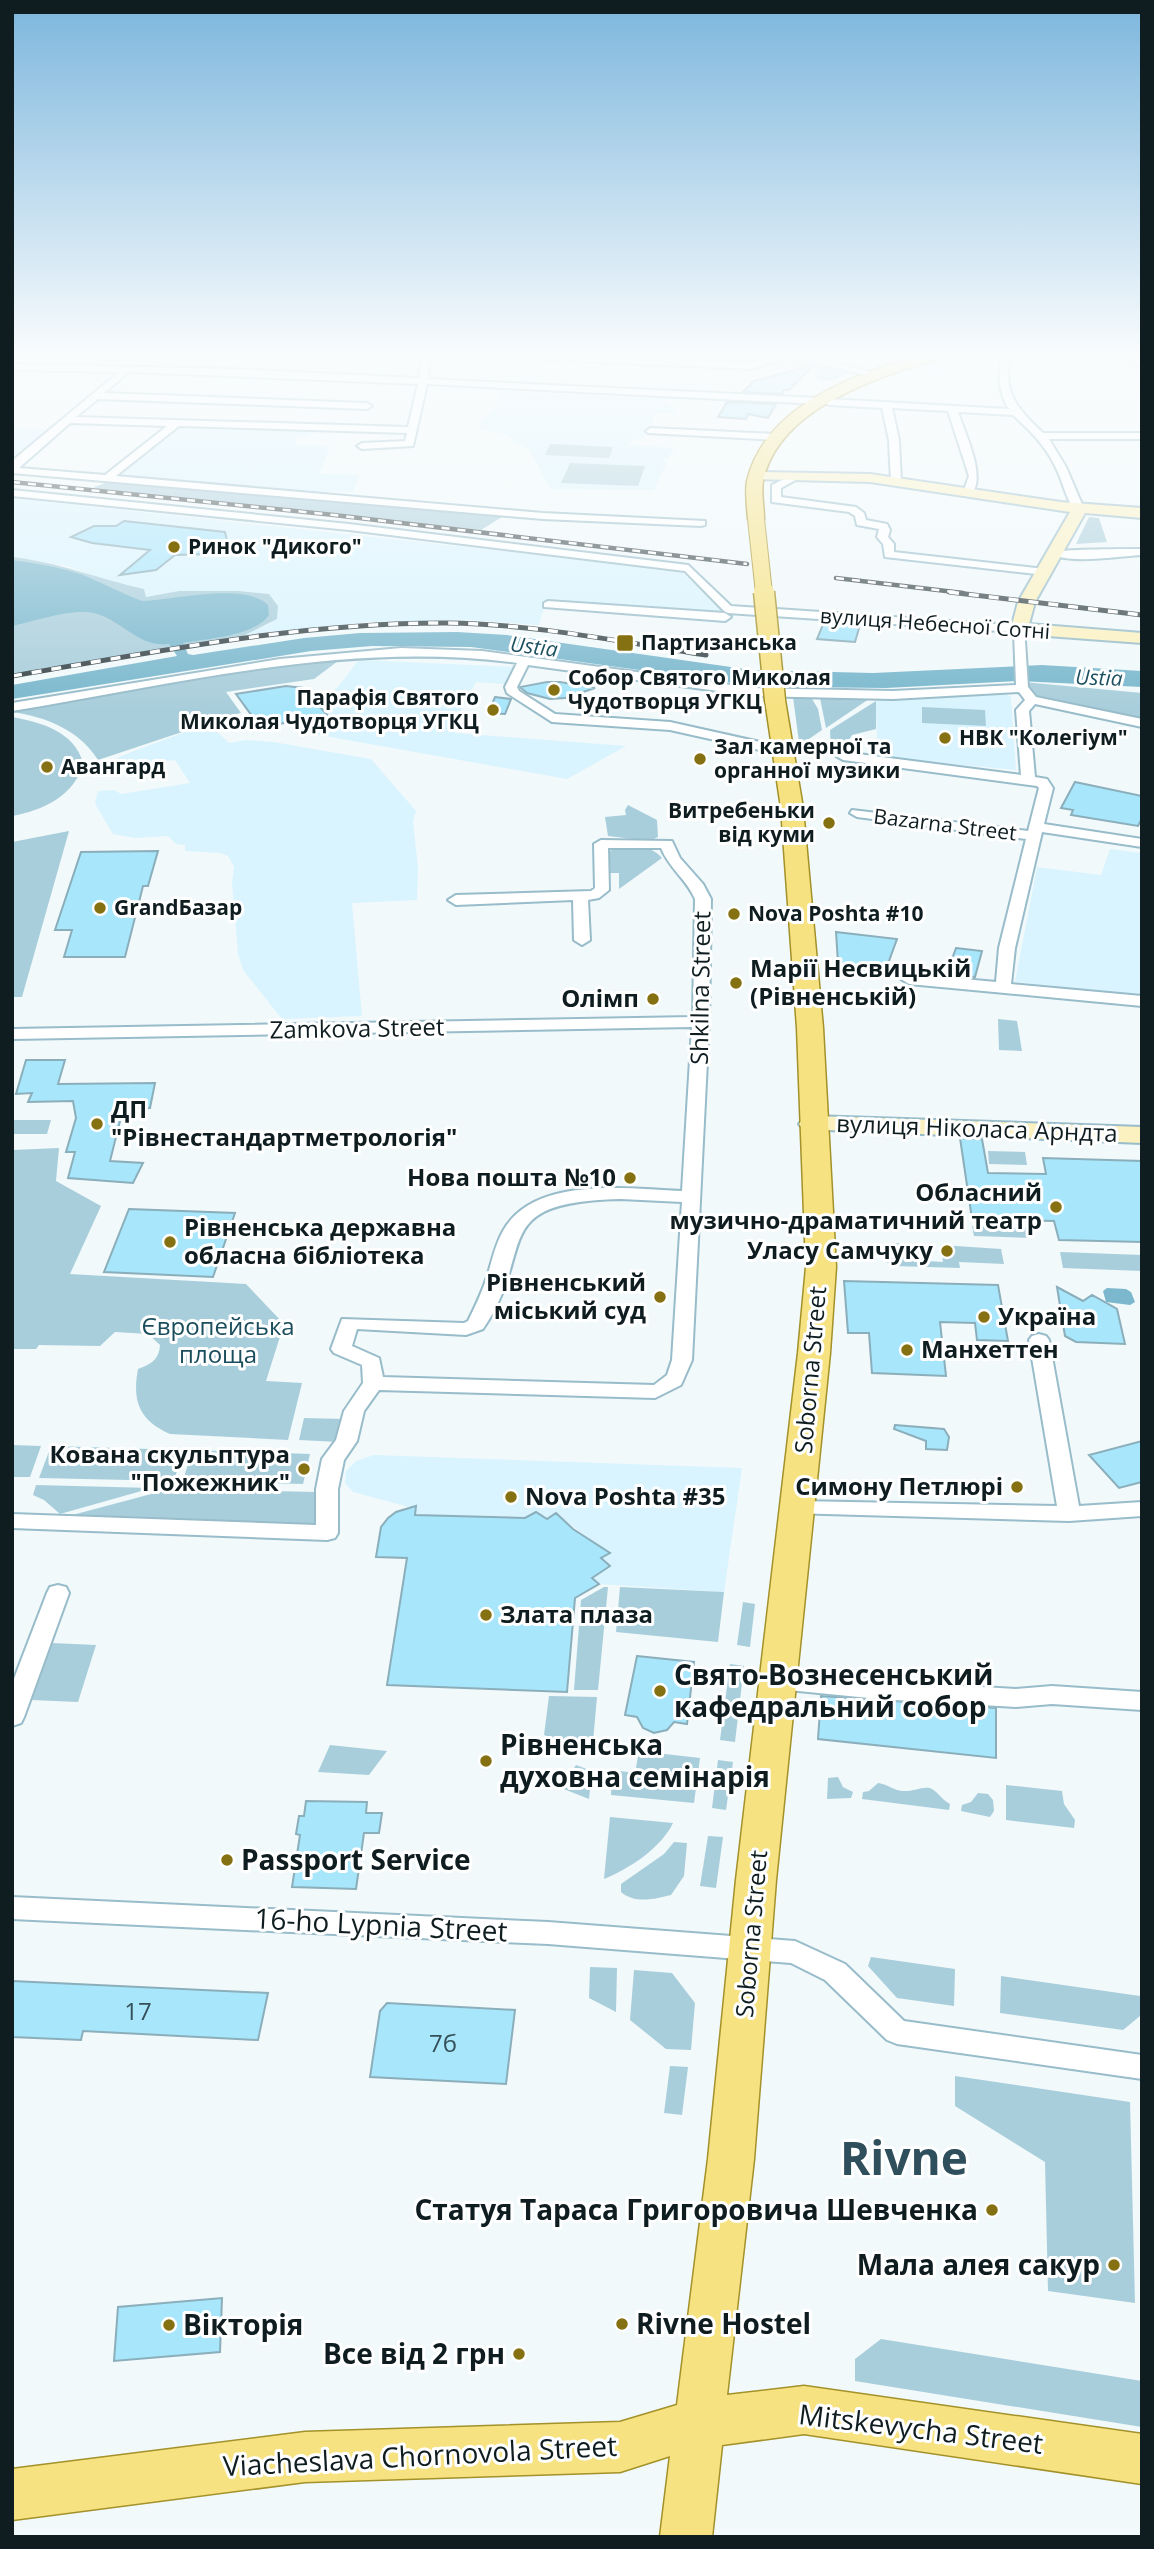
<svg xmlns="http://www.w3.org/2000/svg" width="1154" height="2549" font-family="'Open Sans',sans-serif">
<rect width="100%" height="100%" fill="#f1f9fb"/>
<path fill="#d9f4fe" d="M947,352L999,363H950L948,370L950,375L890,372Z
M504,391L668,399L665,405H675V414H655L649,434H645L643,439H633L628,445L674,448L669,458L661,459L667,462L654,490L550,489L529,449L512,442V438L501,433L479,430L481,420L492,412Z
M179,424L316,428L309,437H298L296,445L330,446L319,474L359,475L353,492L332,491L323,494L111,478Z
M12,427L52,430L12,463Z
M12,498L679,570L723,610L724,616L545,605L539,625L470,620L370,622L241,636L271,623L269,594L239,591H179L146,597L144,589L107,581L67,566L12,557Z
M362,660L514,667L504,684L476,682L455,722V733L626,746L567,779L302,732L298,727L332,721L313,698L325,696L338,687L357,662Z
M1003,692L1011,697L1016,770L890,758L877,747L876,701Z
M211,726L229,743L246,740L273,742L371,759L416,811L413,821L418,867L417,900L352,903L362,1016L282,1019L243,970L238,954L232,883L234,867L228,856L220,853L185,851V845L176,844L168,836L135,838L113,834L98,809L95,803L98,791L114,790L121,794L190,783L175,760L109,766L121,756L196,728Z
M1110,849L1142,853V996L1015,982L1037,867L1101,875Z
M374,1455L742,1468L724,1592L599,1584L592,1578L610,1566L601,1558L609,1553L556,1514L547,1519L536,1512L525,1518L415,1515L416,1509L353,1492L345,1483L346,1471L356,1461Z"/>
<path fill="#a9cedb" d="M801,359L851,372L831,381L814,378L830,372L809,378L822,373L794,363L773,367Z
M550,444L613,447L609,458L545,455Z
M570,463L645,466L638,486L561,483Z
M108,482L505,515L481,530L95,489L94,487Z
M1089,517L1099,518L1107,542L1076,544Z
M12,557C58,562 99,579 144,589L146,597L179,591H239L269,594L278,606L277,619L237,639L12,676Z
M346,655L314,679L226,692L241,713L211,719L212,722L98,760C79,730 47,717 12,712V707L280,663Z
M1023,682L1142,693V723L1032,700Z
M793,697H811L818,709L822,730L806,741L799,742Z
M820,698L869,699L826,728Z
M876,701V729L852,735L842,752L831,751L830,730Z
M922,707L985,710L986,726L922,723Z
M12,717C41,722 75,732 83,763C76,795 42,811 12,816Z
M628,805L657,820L658,837L649,841L608,836L605,817L626,815L625,810Z
M69,831L22,997H12V842Z
M620,847C636,847 652,845 662,858L619,889V873H609L607,852Z
M998,1019L1017,1021L1022,1051L999,1050Z
M14,1120H51L47,1134H12Z
M59,1148L56,1181L101,1206L70,1274L246,1284L284,1324L266,1381L302,1383L288,1440L170,1434C139,1420 132,1401 138,1369C151,1364 159,1360 160,1345L148,1334L115,1332L100,1346L39,1345L36,1349H12V1150Z
M988,1151L1025,1152L1027,1165L989,1164Z
M972,1226L1030,1228L1032,1238L974,1236Z
M898,1243L924,1246L926,1261L943,1262L942,1255H951L949,1248L941,1245L1001,1249L1004,1264L959,1262L960,1268L893,1266L885,1261V1256L913,1257L912,1252L884,1251L883,1246Z
M1060,1252L1142,1255V1271L1063,1268Z
M304,1418L345,1419L339,1442L299,1440Z
M12,1445L41,1446L30,1477H12Z
M51,1446L183,1450L174,1481L39,1478Z
M192,1450L310,1454L303,1484L183,1481Z
M36,1485L152,1488L60,1514L44,1500L33,1495Z
M170,1489L318,1492L320,1500L314,1529L61,1518Z
M604,1587H608L598,1690H574L581,1600Z
M620,1587L724,1592L718,1642L616,1632Z
M743,1602L755,1604L750,1647L737,1645Z
M52,1643L96,1645L78,1702L32,1700Z
M730,1664L744,1666L735,1742L720,1740Z
M549,1696L597,1697L592,1753L544,1735Z
M330,1745L387,1751L369,1775L318,1772Z
M639,1751L700,1758L694,1803L611,1795L612,1770L635,1773Z
M718,1760L733,1762L726,1810L712,1808Z
M576,1765L592,1771L589,1799L561,1788Z
M838,1777L843,1787L853,1792L851,1798L827,1799L828,1778Z
M878,1783C888,1784 894,1791 904,1791C913,1792 925,1785 932,1789C939,1793 942,1800 950,1804L949,1810L862,1799L863,1792L869,1791Z
M1006,1785L1062,1791L1064,1804L1075,1820L1074,1828L1006,1820Z
M978,1793L988,1794L993,1800L994,1811L990,1817L961,1811L962,1805L971,1802Z
M610,1817L673,1823C661,1848 629,1869 604,1879Z
M708,1836L723,1837L716,1888L700,1886Z
M674,1842L687,1843L684,1876L671,1895C656,1899 634,1904 621,1892V1884L664,1854Z
M871,1957L955,1969L954,2006L897,1998L868,1966Z
M590,1967L617,1968L616,2012L589,1998Z
M634,1970L672,1973L695,2003L691,2050L666,2049L630,2020Z
M1001,1976L1140,1996V2016L1123,2030L1000,2013Z
M670,2066L688,2067L682,2115L664,2113Z
M955,2076L1130,2102L1135,2303L1048,2291L1045,2162L955,2106Z
M881,2339L1142,2381V2427L855,2381V2359Z"/>
<path fill="#7bb8cd" d="M12,560C35,563 58,567 80,574C92,578 138,601 143,601C175,600 244,582 268,605L269,615C255,636 206,639 183,643L188,654L193,655L304,638L360,633L457,632L507,635L752,670L873,673L1042,665L1142,671V687L1019,681L886,688L794,687L741,684L471,647L372,646L311,651L12,699V685L177,656L169,644C139,648 122,620 94,613C72,608 34,621 12,626Z
M1107,1288L1126,1289L1131,1292L1135,1302L1130,1305L1106,1302L1103,1291Z"/>
<path fill="#a8e6fc" stroke="#8baebb" stroke-width="2" d="M814,365L789,390H784L782,394L743,392L754,381Z
M727,402L776,404L768,418L748,414L746,419L718,417Z
M124,521L225,532L228,545L212,554L175,555L156,570L120,575L150,550L92,543L71,537L94,526H116Z
M824,622L860,625L855,642L817,639Z
M547,682H560L595,688L565,698L550,699L527,693L520,687Z
M286,686L304,688L328,716L260,727L236,694Z
M495,697L511,699L505,714L488,713Z
M1075,782L1142,796V818L1138,826L1071,815L1073,810L1061,808Z
M158,851L148,886H143L125,957H64L72,930H55L81,852Z
M836,932L897,939L886,969L876,968L873,978L840,975L843,964L838,963Z
M956,948L982,951L975,977L946,975Z
M26,1060H65L58,1084L155,1083L150,1108L123,1109L110,1161L143,1163L133,1183L68,1178L75,1152H66L76,1118L73,1101L28,1102L32,1093L16,1094Z
M960,1138L982,1139L988,1173L1046,1174L1043,1158L1142,1161V1242L1059,1240L1054,1221L972,1219Z
M129,1209L235,1213L213,1277L104,1272Z
M844,1281L998,1285L1008,1341L977,1340L975,1323L940,1322L946,1376L872,1373L869,1333H848Z
M1057,1287L1083,1301L1092,1295L1117,1309L1125,1344L1076,1342L1065,1336Z
M895,1425L944,1429L949,1437L947,1450L926,1449V1441L894,1429Z
M1142,1441V1482L1119,1488L1089,1455Z
M416,1506L415,1515L525,1518L536,1512L547,1519L556,1513L573,1529L610,1553L601,1558L610,1566L592,1578L599,1584L575,1598L567,1692L387,1685L407,1558L376,1557L381,1527L388,1518L396,1512Z
M637,1656L694,1662L687,1724L674,1722L667,1730L654,1733L643,1728L637,1717L625,1715Z
M821,1696L996,1708V1758L818,1739Z
M306,1801L367,1802L366,1813H382L379,1833H364L356,1889L292,1887L300,1835L296,1834L299,1816H304Z
M12,1981L268,1993L258,2040L83,2031L81,2040L12,2037Z
M387,2003L515,2010L506,2084L370,2077L380,2011Z
M222,2298L220,2352L114,2361L118,2307Z"/>
<g fill="none" stroke-linecap="round" stroke-linejoin="round">
<g stroke="#98bcc9" stroke-width="4">
<path id="street" d="M422,352H430L428,379L819,398L824,401L819,404L427,384L413,446L362,449L357,446L362,443L405,441L407,433L179,426L116,476L543,513L705,521V525L701,526L543,519L12,473V461L119,372L12,370V364L233,369L419,378ZM129,372L418,384L408,427L76,417L98,399L367,409L372,406L367,403L104,393ZM70,423L167,426L105,475L19,468Z
M445,352H502L751,363L783,354L781,352H796L879,374L874,377L794,357L751,369L449,355Z
M1004,352H1012C1000,391 1017,408 1043,433H1142V439H1049L1066,467L1084,509L1083,511H1075C1065,497 1063,481 1055,466C1045,445 1030,431 1013,415L958,412C964,431 990,484 968,496L963,493L969,476L948,411L892,408L899,440L901,482L896,485L891,482L889,440L882,408L829,405L824,402L829,399L1009,409C998,393 997,370 1004,352Z
M1122,352H1131L1142,362V370Z
M651,428L777,434L782,437L777,440L648,433L646,431Z
M794,474L803,476L781,488V497L856,507L864,513L866,520L887,524L890,530L888,537L894,544V552L1045,569L1051,572L1045,575L885,557L883,544L877,537L879,529L857,525L855,516L849,512L772,502V485Z
M12,490L349,524L688,565L731,606L1024,626L1028,687L1036,697L1142,719V727L1035,704L1029,711L1035,777L1047,779L1053,788L1044,824L1142,839V847L1042,832L1015,948L1011,984L1142,996V1006L909,984L901,979L909,974L996,982L999,948L1026,839L857,817L850,813L852,810L1028,831L1039,788L1037,786L843,760L836,756L843,752L1021,775L1016,710L1025,700L1019,692L893,699L754,696L528,665L517,687L519,691L555,714L670,722L787,748L789,751L782,755L670,730L552,722L507,693L505,687L517,663C348,640 178,684 12,711V703L280,659L401,648L482,651L754,688L893,691L1016,685L1014,632L728,613L724,611L685,571L349,530L12,496Z
M1142,549V555C1120,556 1067,565 1050,553C1057,549 1127,549 1142,549Z
M548,601L725,613L731,617L725,621L544,607V603Z
M601,840L672,841L680,858L703,884L711,899L709,1022L692,1360L681,1385L655,1398L379,1390L364,1411L357,1441L344,1460L338,1489V1533L335,1538L327,1540L12,1528V1514L316,1525V1489L322,1459L336,1440L344,1411L363,1383L362,1365L334,1353L331,1349L342,1319L464,1323L468,1321C475,1307 482,1292 487,1277C492,1261 495,1245 503,1231C534,1175 629,1189 682,1191L692,1027L12,1039V1029L693,1017L695,899C687,880 669,868 661,848H608L609,890L599,898L588,900L590,940L582,945L574,940L573,900L456,905L448,900L456,895L591,891L595,888L594,844ZM621,1199L682,1202L672,1360L667,1375L654,1385L383,1377L379,1358L352,1346L357,1329L466,1335L483,1329C538,1248 485,1202 621,1199Z
M1039,1334L1046,1336L1049,1340L1079,1506L1142,1502V1516L1069,1521L790,1513L787,1508L790,1503L798,1501L1057,1506L1029,1340L1032,1336Z
M58,1585L66,1587L69,1593L24,1717L21,1723L12,1726V1684L47,1593L50,1587Z
M778,1671L879,1681L1016,1689L1052,1686L1142,1692V1710L1052,1704L1016,1707L879,1699L778,1689L770,1686L766,1680L770,1674Z
M12,1897L548,1922L795,1941L845,1964L904,2021L1142,2055V2079L897,2044L887,2040L825,1980L791,1963L548,1944L12,1919Z"/>
</g>
<g stroke="#98bcc9" stroke-width="4">
<path id="secondary" d="M756,472L870,474L1061,502L1142,508V518L1085,513L1035,602L1029,624L1142,633V643L1020,634L1011,629L1018,602L1070,512L870,482L751,479L749,476L751,473Z
M812,1116L1142,1127V1143L803,1129L799,1124L803,1119Z"/>
</g>
<g stroke="#a39129" stroke-width="3">
<path id="primary" d="M929,352H949C938,362 914,366 899,371C846,390 776,420 763,481C761,493 764,507 764,519L762,523H750L748,519C747,507 745,493 747,481C766,402 861,373 929,352Z
M775,694L782,696L785,700L803,808L823,1028L836,1267L830,1353L776,1880L754,2159L727,2395L804,2386L1142,2434V2484L804,2434L722,2445L712,2537H660L670,2456L620,2472L305,2482L12,2520V2469L305,2432L620,2422L677,2405L708,2159L736,1880L798,1353L806,1267L797,1028L781,808L765,700L768,696Z"/>
</g>
<use href="#street" fill="#fff" fill-rule="evenodd"/>
<use href="#secondary" fill="#fbf1c0" fill-rule="evenodd"/>
<use href="#primary" fill="#f7e282" fill-rule="evenodd"/>
<g stroke="#3a474b" stroke-width="4.5">
<path id="rail-far1" d="M12,482L334,515L747,564
M836,578L963,593"/>
</g>
<g stroke="#3a474b" stroke-width="5">
<path id="rail" d="M949,592L1142,615
M12,676C156,652 302,622 448,623C535,624 621,642 706,655"/>
</g>
<use href="#rail-far1" stroke="#fff" stroke-width="2.5" stroke-dasharray="8" stroke-linecap="butt"/>
<use href="#rail" stroke="#fff" stroke-width="3.5" stroke-dasharray="10" stroke-linecap="butt"/>
<g stroke="#a39129" stroke-width="18" stroke-linecap="butt">
<path id="primary-bridge-far1" d="M756,519L764,593"/>
</g>
<g stroke="#a39129" stroke-width="23" stroke-linecap="butt">
<path id="primary-bridge" d="M764,592L775,700"/>
</g>
<use href="#primary-bridge-far1" stroke="#f7e282" stroke-width="16"/>
<use href="#primary-bridge" stroke="#f7e282" stroke-width="20"/>
</g>
<linearGradient id="sky" x2="0" y2="1"><stop stop-color="#7cb6dd"/><stop offset="0.5" stop-color="#f9fcfd"/><stop offset="1" stop-color="#f9fcfd" stop-opacity="0"/></linearGradient>
<rect width="1154" height="709" fill="url(#sky)"/>
<g fill="#857111" stroke="#fff" stroke-width="2.5">
<circle cx="174" cy="547" r="7"/>
<rect x="616" y="634" width="18" height="18" rx="3.5"/>
<circle cx="554" cy="690" r="7"/>
<circle cx="493" cy="710" r="7"/>
<circle cx="945" cy="738" r="7"/>
<circle cx="700" cy="759" r="7"/>
<circle cx="47" cy="767" r="7"/>
<circle cx="829" cy="823" r="7"/>
<circle cx="100" cy="908" r="7"/>
<circle cx="734" cy="914" r="7"/>
<circle cx="736" cy="983" r="7"/>
<circle cx="653" cy="999" r="7"/>
<circle cx="97" cy="1124" r="7"/>
<circle cx="630" cy="1178" r="7"/>
<circle cx="1056" cy="1207" r="7"/>
<circle cx="170" cy="1242" r="7"/>
<circle cx="947" cy="1251" r="7"/>
<circle cx="660" cy="1297" r="7"/>
<circle cx="984" cy="1317" r="7"/>
<circle cx="907" cy="1350" r="7"/>
<circle cx="304" cy="1469" r="7"/>
<circle cx="1017" cy="1487" r="7"/>
<circle cx="511" cy="1497" r="7"/>
<circle cx="486" cy="1615" r="7"/>
<circle cx="660" cy="1691" r="7"/>
<circle cx="486" cy="1761" r="7"/>
<circle cx="227" cy="1860" r="7"/>
<circle cx="992" cy="2210" r="7"/>
<circle cx="1114" cy="2265" r="7"/>
<circle cx="622" cy="2324" r="7"/>
<circle cx="169" cy="2325" r="7"/>
<circle cx="519" cy="2354" r="7"/>
</g>
<g text-anchor="middle" stroke-width="6" stroke-linejoin="round" paint-order="stroke">
<g font-size="21" font-weight="bold" fill="#0f1d21" stroke="#fff" text-anchor="start">
<text x="188" y="554">Ринок "Дикого"</text>
<text x="641" y="650">Партизанська</text>
<text x="568" y="685">Собор Святого Миколая<tspan x="568" dy="24">Чудотворця УГКЦ</tspan></text>
<text x="479" y="705" text-anchor="end">Парафія Святого<tspan x="479" dy="24">Миколая Чудотворця УГКЦ</tspan></text>
<text x="959" y="745">НВК "Колегіум"</text>
<text x="714" y="754">Зал камерної та<tspan x="714" dy="24">органної музики</tspan></text>
<text x="61" y="774">Авангард</text>
<text x="815" y="818" text-anchor="end">Витребеньки<tspan x="815" dy="24">від куми</tspan></text>
<text x="114" y="915">GrandБазар</text>
<text x="748" y="921">Nova Poshta #10</text>
</g>
<g font-size="21" fill="#0f1d21" stroke="#fff">
<text transform="translate(935 624) rotate(4)" y="7">вулиця Небесної Сотні</text>
<text transform="translate(945 825) rotate(7)" y="7">Bazarna Street</text>
</g>
<g font-size="21" font-style="italic" fill="#1d5060" stroke="#fff">
<text transform="translate(534 647) rotate(7)" y="7">Ustia</text>
<text transform="translate(1099 678) rotate(2)" y="7">Ustia</text>
</g>
<g font-size="24" font-weight="bold" fill="#0f1d21" stroke="#fff" text-anchor="start">
<text x="750" y="977">Марії Несвицькій<tspan x="750" dy="28">(Рівненській)</tspan></text>
<text x="639" y="1007" text-anchor="end">Олімп</text>
<text x="111" y="1118">ДП<tspan x="111" dy="28">"Рівнестандартметрологія"</tspan></text>
<text x="616" y="1186" text-anchor="end">Нова пошта №10</text>
<text x="1042" y="1201" text-anchor="end">Обласний<tspan x="1042" dy="28">музично-драматичний театр</tspan></text>
<text x="184" y="1236">Рівненська державна<tspan x="184" dy="28">обласна бібліотека</tspan></text>
<text x="933" y="1259" text-anchor="end">Уласу Самчуку</text>
<text x="646" y="1291" text-anchor="end">Рівненський<tspan x="646" dy="28">міський суд</tspan></text>
<text x="998" y="1325">Україна</text>
<text x="921" y="1358">Манхеттен</text>
<text x="290" y="1463" text-anchor="end">Кована скульптура<tspan x="290" dy="28">"Пожежник"</tspan></text>
<text x="1003" y="1495" text-anchor="end">Симону Петлюрі</text>
<text x="525" y="1505">Nova Poshta #35</text>
<text x="500" y="1623">Злата плаза</text>
</g>
<g font-size="24" fill="#0f1d21" stroke="#fff">
<text transform="translate(701 988) rotate(-89)" y="8">Shkilna Street</text>
<text transform="translate(357 1029) rotate(-1)" y="8">Zamkova Street</text>
<text transform="translate(977 1129) rotate(2)" y="8">вулиця Ніколаса Арндта</text>
<text transform="translate(811 1370) rotate(-85)" y="8">Soborna Street</text>
<text transform="translate(752 1934) rotate(-85)" y="8">Soborna Street</text>
</g>
<g font-size="24" fill="#1a4e5d" stroke="#fff">
<text x="218" y="1335">Європейська<tspan x="218" dy="28">площа</tspan></text>
</g>
<g font-size="24" fill="#354f58">
<text x="138" y="2020">17</text>
<text x="443" y="2052">7б</text>
</g>
<g font-size="28" font-weight="bold" fill="#0f1d21" stroke="#fff" text-anchor="start">
<text x="674" y="1685">Свято-Вознесенський<tspan x="674" dy="32">кафедральний собор</tspan></text>
<text x="500" y="1755">Рівненська<tspan x="500" dy="32">духовна семінарія</tspan></text>
<text x="241" y="1870">Passport Service</text>
<text x="978" y="2220" text-anchor="end">Статуя Тараса Григоровича Шевченка</text>
<text x="1100" y="2275" text-anchor="end">Мала алея сакур</text>
<text x="636" y="2334">Rivne Hostel</text>
<text x="183" y="2335">Вікторія</text>
<text x="505" y="2364" text-anchor="end">Все від 2 грн</text>
</g>
<g font-size="28" fill="#0f1d21" stroke="#fff">
<text transform="translate(381 1925) rotate(3)" y="10">16-ho Lypnia Street</text>
<text transform="translate(921 2429) rotate(7)" y="10">Mitskevycha Street</text>
<text transform="translate(420 2456) rotate(-3)" y="10">Viacheslava Chornovola Street</text>
</g>
<g font-size="46" font-weight="bold" fill="#2e4f5b" stroke="#fff">
<text x="904" y="2175">Rivne</text>
</g>
</g>
<rect width="1154" height="2549" fill="none" stroke="#0f1d21" stroke-width="28"/>
</svg>
